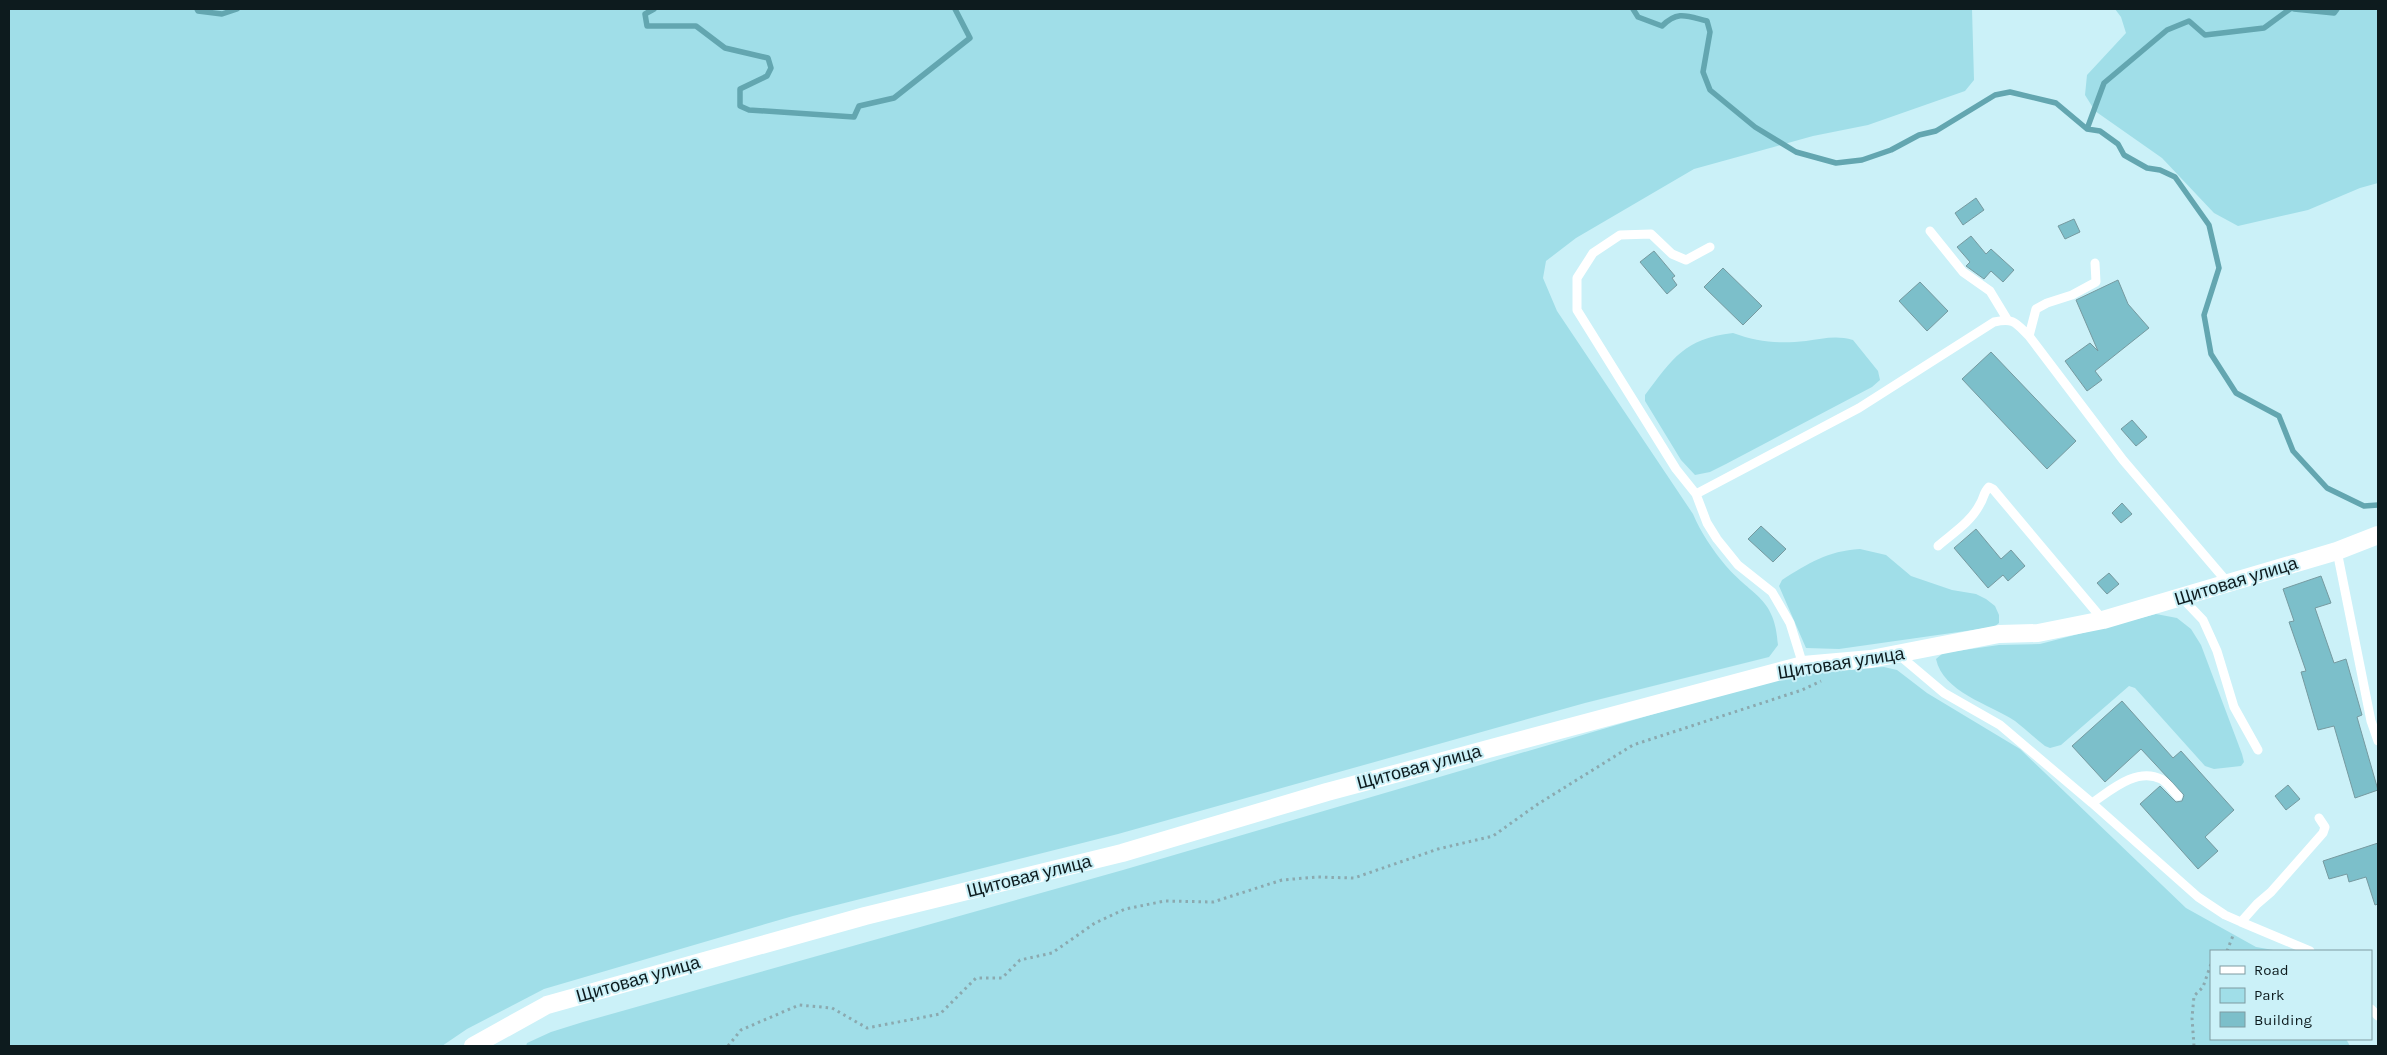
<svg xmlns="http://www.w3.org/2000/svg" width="2387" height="1055" font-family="Karla,sans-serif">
<rect width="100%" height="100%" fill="#cbf1f8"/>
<path fill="#a0dee8" d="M9,9H1972L1974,80L1965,91L1868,125L1813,136L1694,169L1576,238L1546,261L1543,278L1557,311L1693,514C1701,533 1712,549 1726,566C1753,597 1775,597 1778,645L1769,657L1585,703L1118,834L793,916L544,989L467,1029L442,1046H9Z
M2115,9H2378V183L2360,188L2308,210L2238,226L2214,213L2162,158L2095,111L2085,95L2087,75L2126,33L2121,17Z
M1733,333C1758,342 1779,344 1806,341C1823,339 1835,335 1853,340L1878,371L1880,380L1872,387L1726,464L1710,472L1695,475L1681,460L1645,401V395C1673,358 1684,339 1733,333Z
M1860,549L1886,555L1911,576L1952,590L1976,594L1986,599L1995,606L1999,615V623L1994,627L1839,649L1806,648L1779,586L1782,580C1809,563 1827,551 1860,549Z
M2156,614L2177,618L2191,629L2201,645L2242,754L2244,762L2241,766L2214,769L2205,766L2135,688L2129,686L2061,745L2050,748L2045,746C2035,738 2025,729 2015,721C1989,704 1943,692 1936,659L1943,653L1999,645L2040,644Z
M1884,667L1897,670L1927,693L2020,749L2186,908L2256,947L2279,951H2211V1039H2346L2350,1046H526L527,1043L551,1032L583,1022L1123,870L1732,691L1801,672Z"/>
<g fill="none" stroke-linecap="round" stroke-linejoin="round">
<path stroke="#63a6b0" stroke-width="5.5" d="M197,9L198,11L222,14L237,9
M654,9L645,14L647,26H696L725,48L768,58L771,68L767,76L740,89V106L749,110L854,117L859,106L894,98L970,38L955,9
M1633,9L1638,17L1662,26C1678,10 1687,16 1707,21L1710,32L1703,72L1710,90L1755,127L1796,152L1836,163L1862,160L1891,150L1919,135L1936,131L1995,95L2010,92L2056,103L2087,129L2100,131L2118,144L2124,155L2147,168L2160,170L2175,177L2209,225L2219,268L2204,315L2211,354L2236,393L2279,416L2293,451L2327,488L2364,506L2378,505
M2294,9L2334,13L2337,9
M2087,129L2104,83L2167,30L2189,21L2205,35L2264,28L2290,9"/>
</g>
<path fill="#7cbfca" stroke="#769aa0" d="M1976,198L1984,210L1963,225L1955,213Z
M2074,219L2080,232L2065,239L2058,226Z
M1971,236L1986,254L1991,249L2014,270L2003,282L1991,271L1984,279L1966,266L1970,262L1957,247Z
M1654,251L1675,276L1672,278L1677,285L1667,294L1640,262Z
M1723,268L1762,306L1743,325L1704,287Z
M2118,280L2128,304L2149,328L2095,371L2102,380L2087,391L2065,361L2090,343L2098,351L2076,300Z
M1920,282L1948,311L1927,331L1899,301Z
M1991,352L2076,441L2047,469L1962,379Z
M2132,420L2147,437L2136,446L2121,429Z
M2122,503L2132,514L2121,523L2112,513Z
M1761,526L1786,549L1773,562L1748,539Z
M1976,529L2001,559L2011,550L2025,566L2008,581L2003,575L1988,588L1954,548Z
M2109,573L2119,584L2107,594L2097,583Z
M2321,576L2331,603L2315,608L2334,663L2346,659L2362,715L2357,717L2378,790L2355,798L2334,726L2318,730L2301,672L2306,671L2289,622L2294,621L2283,589Z
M2122,701L2173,758L2181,751L2234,810L2205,837L2218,851L2198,869L2140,804L2160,786L2176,802L2182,801L2184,795L2141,749L2105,782L2072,746Z
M2288,785L2300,799L2286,810L2275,796Z
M2378,843V904L2375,905L2366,877L2349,882L2347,874L2329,879L2323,861Z"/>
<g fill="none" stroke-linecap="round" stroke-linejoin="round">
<path stroke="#8ba9af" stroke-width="3" stroke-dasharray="2.5 4" stroke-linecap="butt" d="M2227,951L2234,933
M728,1046L741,1030L799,1005L832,1008L867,1028L940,1014L976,978H1002L1020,960L1052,953L1095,923L1125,909L1165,901L1213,902L1282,880L1317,877L1354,878L1438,849L1493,836L1538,804L1633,745L1802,690L1821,681
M2194,1046L2192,1018L2194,996L2203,987L2211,964"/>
<path stroke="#fff" stroke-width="9" d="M1930,231L1963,272L1990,291L2007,319
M1710,247L1686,260L1672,254L1651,234L1620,235L1593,253L1577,278V310L1676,469L1696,494L1707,523L1717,539L1738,565L1772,592L1790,623L1803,665
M2029,336L2036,309L2047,303L2072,295L2096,282L2095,263
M1696,494L1859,408L1994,322C2014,318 2015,322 2029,336L2123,460L2228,583
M1938,546C1953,533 1971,522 1980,504C1984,498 1983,493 1989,487L1993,489L2103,620
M2337,551L2371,721L2378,741
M2182,598L2203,620L2217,651L2234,707L2258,750
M1899,655L1944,693L2000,725L2092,803L2198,897L2225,915L2241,922
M2092,803C2111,790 2137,767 2161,779C2167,782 2173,791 2178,796
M2310,951L2241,922L2257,904L2271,892L2323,833L2325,827L2319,818
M2371,1009L2378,1016"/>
<path stroke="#fff" stroke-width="18" d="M473,1046L547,1005L865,916L1122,853L1327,792L1803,665L1871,659L1999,634L2038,633L2103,620L2337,551L2378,535"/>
</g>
<g text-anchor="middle" stroke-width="4" stroke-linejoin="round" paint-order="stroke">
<g font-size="18" fill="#0d1b1e" stroke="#cbf1f8">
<text transform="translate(2236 581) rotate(-17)" y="6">Щитовая улица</text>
<text transform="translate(1841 663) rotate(-9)" y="6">Щитовая улица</text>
<text transform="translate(1419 767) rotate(-15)" y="6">Щитовая улица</text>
<text transform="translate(1029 876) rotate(-14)" y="6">Щитовая улица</text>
<text transform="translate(638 979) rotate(-16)" y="6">Щитовая улица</text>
</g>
</g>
<rect width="2387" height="1055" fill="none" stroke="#0d1b1e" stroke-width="20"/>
<rect x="2210" y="950" width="162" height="90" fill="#cbf1f8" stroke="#7f9ba1"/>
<rect x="2220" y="966" width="25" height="8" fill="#ffffff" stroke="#7f9ba1"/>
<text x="2254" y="975" font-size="15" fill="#0d1b1e">Road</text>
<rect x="2220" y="988" width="25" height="15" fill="#a0dee8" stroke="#7f9ba1"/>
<text x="2254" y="1000" font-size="15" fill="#0d1b1e">Park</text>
<rect x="2220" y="1012" width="25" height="15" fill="#7cbfca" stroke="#7f9ba1"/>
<text x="2254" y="1025" font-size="15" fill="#0d1b1e">Building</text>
</svg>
